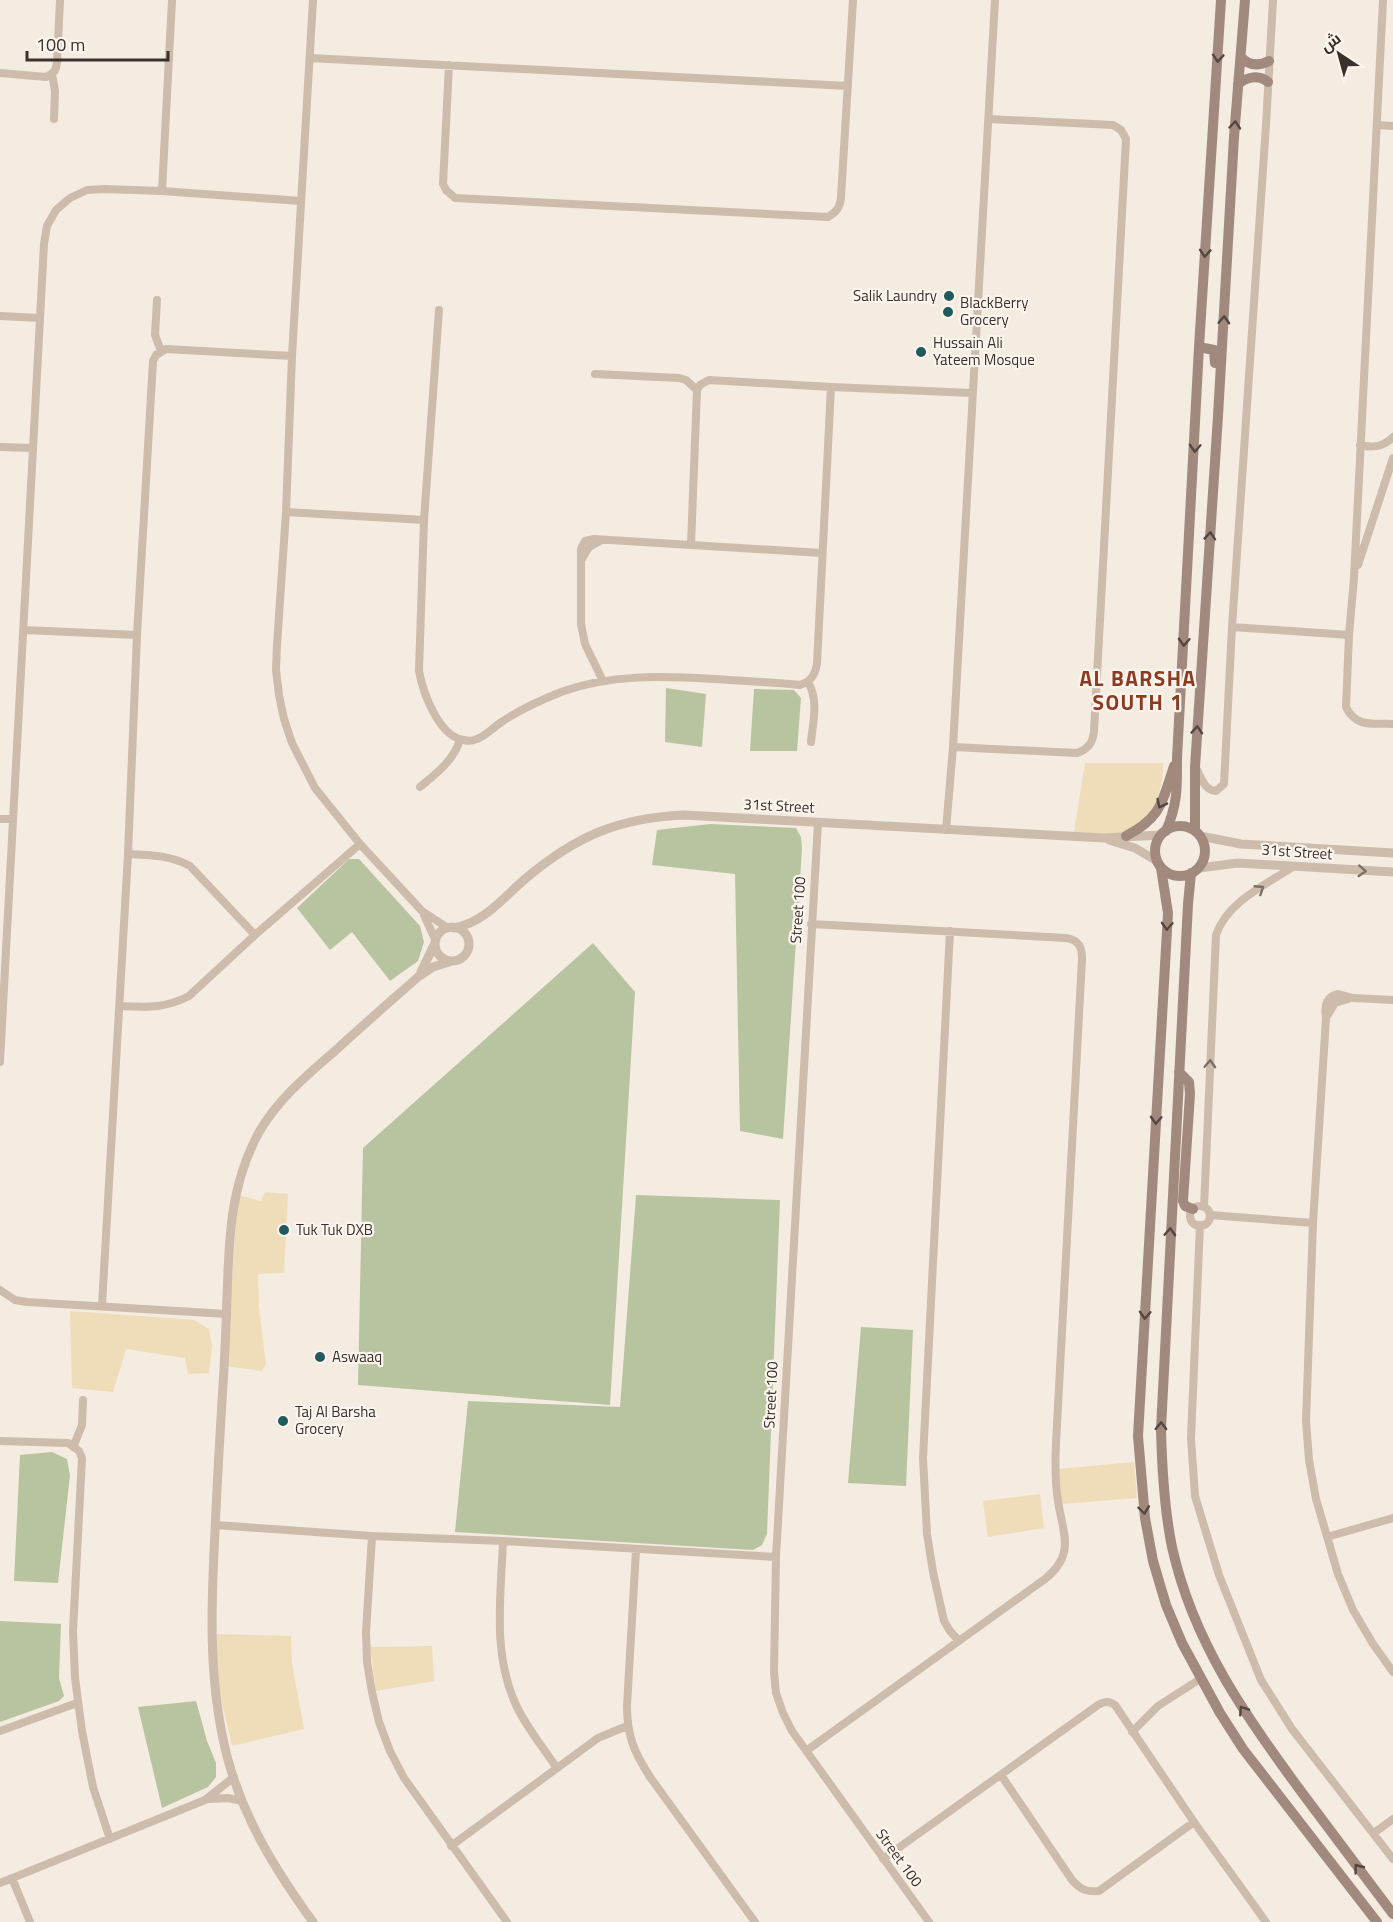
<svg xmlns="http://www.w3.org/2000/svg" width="1393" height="1922" font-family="'Titillium Web',Cairo,sans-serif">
<rect width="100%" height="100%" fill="#f4ebe1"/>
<path fill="#b8c4a0" d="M666,688L706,694L702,747L665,742Z
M754,689L794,690L801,698L797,751H750Z
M710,824L796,828L801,837L802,849L783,1139L740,1131L735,874L652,865L657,830Z
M349,859H359L420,926L424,942L418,961L390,981L352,932L330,950L297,908Z
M593,943L635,992L610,1405L358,1385L363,1148Z
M636,1195L780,1200L767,1534L762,1545L753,1550L455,1532L468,1401L620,1407Z
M861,1327L913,1330L906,1486L848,1483Z
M52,1452L67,1459L70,1475L58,1583L14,1581L20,1455Z
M0,1621L61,1624L59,1678L64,1696L59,1701L0,1722Z
M196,1701L207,1741L216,1763V1777L208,1787L162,1808L138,1707Z"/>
<path fill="#efdcb8" d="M1085,763H1163C1163,792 1153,826 1121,833C1107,836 1089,832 1074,832Z
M265,1192L288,1194L284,1273L258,1274L259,1308L266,1365L261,1371L226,1366L238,1195L261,1201Z
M70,1311L194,1320L209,1329L212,1346L209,1373L188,1374L185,1358L126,1349L113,1392L72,1388Z
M1134,1462L1137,1498L1062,1504L1059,1469Z
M1040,1494L1044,1528L988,1537L983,1501Z
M214,1634L291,1636L292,1664L304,1729L232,1746L219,1690Z
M432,1646L434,1681L376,1691L370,1647Z"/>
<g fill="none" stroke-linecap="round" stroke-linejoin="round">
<path stroke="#cdbbac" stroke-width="8" d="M313,0L292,356L286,512L277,645L276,670L279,695L284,719L292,743L315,788L360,844L422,911L448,928
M1383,0L1354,578L1349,635L1346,707C1356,728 1373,723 1393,724
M310,58L848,86
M449,65L443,184L446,190L455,198L828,217C837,212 840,207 841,197L853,0
M0,73L46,77C53,74 56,71 57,63L60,0
M52,74L55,91L54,119
M1377,125L1393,126
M162,191L172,0
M157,300L155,335L161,351
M439,310L424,520L419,671C423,693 439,737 464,740C468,741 473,741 477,739C487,735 495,726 503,721C521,709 541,700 561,692C611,674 661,676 714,679C743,681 772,682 800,685C811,681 815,675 817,664L831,387
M0,316L40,318
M595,374L679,378L686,380L697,390
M1360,445C1373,448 1383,447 1393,437
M0,447L32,448
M286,512L424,520
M691,545L697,390L700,385L709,380L831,387L972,393
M582,559L589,547L600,541
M1358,565L1393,458
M1232,627L1349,635
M24,630L137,635
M603,681L585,644L581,624V549L585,541L594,539L821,553
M808,682C819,701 813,721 811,742
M953,747L1077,753C1088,749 1093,743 1094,731L1126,139L1121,130L1113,125L989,119
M1196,768C1201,777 1204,790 1216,791L1224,784L1232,627L1266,125L1273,0
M420,787C437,773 453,761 460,740
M0,819H13
M818,823L776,1557L774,1672L776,1693L783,1713L792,1731L929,1922
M946,830L953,747L995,0
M128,854C150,855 170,855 190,866L255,935
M424,915L435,939
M950,931L923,1458L927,1534L933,1572L944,1621L950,1631L958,1640
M1393,1000L1353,998L1338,994C1326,997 1324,1006 1326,1018L1313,1223L1306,1421L1309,1460L1316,1499L1338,1574L1353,1610L1373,1644L1393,1672
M119,1006C146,1007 164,1009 189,996L255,935L360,844
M1326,1018L1335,1003L1348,999
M0,1062L44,244L47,226L56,210L70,198L87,190L105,189L162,191L301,201
M1190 1216a10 10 0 1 1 20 0a10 10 0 1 1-20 0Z
M1204,1207L1216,935C1227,902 1265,885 1293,867
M1210,1215L1313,1223
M1200,1225L1191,1438L1195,1496L1219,1575L1261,1680L1292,1729L1393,1859
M0,1290L15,1300L27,1302L227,1314
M102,1305L128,854L137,635L153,361L156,355L166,349L292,356
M0,1441L68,1443L79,1451L82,1458L73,1631L75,1678L82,1731L93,1787L110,1839
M74,1445L82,1425L83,1400
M215,1525L372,1536L503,1541L776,1557
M372,1536L366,1632L367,1662L372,1692L379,1722L390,1751L404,1778L507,1922
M1327,1537L1393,1518
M503,1541C501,1596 492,1653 516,1705C526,1727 543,1747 556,1767
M636,1550L627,1706C627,1736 634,1752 650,1777L755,1922
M0,1731L77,1703
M1132,1732L1158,1706L1200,1679
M806,1751L1045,1579C1076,1554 1063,1534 1058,1501C1055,1482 1055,1463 1056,1443L1082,959C1082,947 1079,940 1066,938L811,924
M1001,1775L1072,1880C1081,1890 1086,1892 1099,1891L1194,1822
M209,1799L228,1798L242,1801
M1374,1833L1393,1819
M451,1846L598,1738L627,1726
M883,1859L1098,1705C1105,1701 1109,1701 1115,1705L1194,1822L1266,1922
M12,1878L30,1922
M0,1883L205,1800L234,1777"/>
<path stroke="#cdbbac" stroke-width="9" d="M1200,836L1241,844L1393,853
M1109,840L1135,848L1157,861
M1199,868L1238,863L1393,872
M435 944a17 17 0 1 1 34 0a17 17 0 1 1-34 0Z
M454,928C485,922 503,898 525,879C576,836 618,818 684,815L1104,838L1161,835
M421,972L434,945
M313,1922C276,1871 243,1818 227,1756C208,1682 211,1607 215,1532C217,1483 220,1434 223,1385C225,1356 226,1326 227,1297C229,1238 230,1187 258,1134C277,1100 307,1075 336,1050C363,1025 391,1001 418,977L433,967L449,962"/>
<path stroke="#a18a7d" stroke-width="10" d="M1241,57C1249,66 1259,66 1269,61
M1238,84C1247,77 1259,74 1268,82
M1199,347L1214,350L1215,363
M1155 851a25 25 0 1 1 50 0a25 25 0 1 1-50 0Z
M1166,831C1178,803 1177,787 1177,758L1199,347L1221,0
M1195,831V767L1218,416L1234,137L1245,0
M1126,836C1162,817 1162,802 1174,766
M1161,868L1168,913L1138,1436L1145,1518L1153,1561L1166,1605L1182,1643L1220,1713L1243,1749L1377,1922
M1191,873L1188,904L1161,1429C1162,1469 1164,1508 1172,1547C1193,1642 1246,1717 1303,1794C1333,1834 1363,1874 1393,1914
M1179,1072L1189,1082L1190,1094L1183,1201L1185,1206L1193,1209"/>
</g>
<defs><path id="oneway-chevron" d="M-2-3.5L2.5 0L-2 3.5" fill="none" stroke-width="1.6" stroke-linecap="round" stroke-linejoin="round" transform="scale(1.5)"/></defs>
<g stroke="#544640">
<use href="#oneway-chevron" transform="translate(1218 58) rotate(94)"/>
<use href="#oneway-chevron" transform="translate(1235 125) rotate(-85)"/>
<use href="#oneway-chevron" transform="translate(1205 253) rotate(94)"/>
<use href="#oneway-chevron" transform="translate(1224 320) rotate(-87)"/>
<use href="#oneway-chevron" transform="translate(1195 448) rotate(93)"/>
<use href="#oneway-chevron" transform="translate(1210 536) rotate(-86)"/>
<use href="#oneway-chevron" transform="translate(1184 642) rotate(93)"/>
<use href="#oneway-chevron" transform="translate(1197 730) rotate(-86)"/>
<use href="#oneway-chevron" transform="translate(1161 804) rotate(116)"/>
<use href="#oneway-chevron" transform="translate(1167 926) rotate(93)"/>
<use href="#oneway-chevron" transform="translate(1156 1120) rotate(93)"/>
<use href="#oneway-chevron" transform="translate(1170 1232) rotate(-87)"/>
<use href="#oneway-chevron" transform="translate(1145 1315) rotate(93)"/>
<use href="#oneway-chevron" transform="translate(1161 1426) rotate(-89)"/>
<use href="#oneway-chevron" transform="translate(1144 1510) rotate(83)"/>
<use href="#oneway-chevron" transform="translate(1243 1710) rotate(-123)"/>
<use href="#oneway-chevron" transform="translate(1358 1868) rotate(-127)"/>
</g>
<g stroke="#7d6f65">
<use href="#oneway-chevron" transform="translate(1362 871) rotate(3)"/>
<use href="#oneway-chevron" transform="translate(1260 889) rotate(-33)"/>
<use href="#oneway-chevron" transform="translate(1210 1064) rotate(-87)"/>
</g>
<g fill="#1f5a5e" stroke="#fbf5ee" stroke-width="2">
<circle cx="949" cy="296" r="6"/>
<circle cx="948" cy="312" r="6"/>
<circle cx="921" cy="352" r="6"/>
<circle cx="284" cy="1230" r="6"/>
<circle cx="320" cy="1357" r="6"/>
<circle cx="283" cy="1421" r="6"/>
</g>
<g text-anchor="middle" stroke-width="4.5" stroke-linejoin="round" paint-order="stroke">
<g font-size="15" fill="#3b302b" stroke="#fbf5ee" text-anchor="start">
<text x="937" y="301" text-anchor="end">Salik Laundry</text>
<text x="960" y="308">BlackBerry<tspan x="960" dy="17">Grocery</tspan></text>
<text x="933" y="348">Hussain Ali<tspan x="933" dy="17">Yateem Mosque</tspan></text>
<text x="296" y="1235">Tuk Tuk DXB</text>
<text x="332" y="1362">Aswaaq</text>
<text x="295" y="1417">Taj Al Barsha<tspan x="295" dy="17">Grocery</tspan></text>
</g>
<g font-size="15" fill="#3b302b" stroke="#fbf5ee">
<text transform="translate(779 806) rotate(3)" y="5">31st Street</text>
<text transform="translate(1297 852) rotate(4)" y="5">31st Street</text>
<text transform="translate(798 910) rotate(-86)" y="5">Street 100</text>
<text transform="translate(771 1395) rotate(-87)" y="5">Street 100</text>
<text transform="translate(899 1858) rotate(54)" y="5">Street 100</text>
</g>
<g font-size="21" font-weight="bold" letter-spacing="1.5" fill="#8c3b22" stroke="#fbf5ee">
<text x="1138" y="686">AL BARSHA<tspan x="1138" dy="24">SOUTH 1</tspan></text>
</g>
</g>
<g transform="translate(1339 54) rotate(324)" stroke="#fbf5ee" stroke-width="4.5" paint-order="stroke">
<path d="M0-4.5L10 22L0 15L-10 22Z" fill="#3b302b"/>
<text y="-9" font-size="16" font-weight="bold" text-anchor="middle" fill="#3b302b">ش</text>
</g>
<path d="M27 51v9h141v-9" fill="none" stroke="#3b302b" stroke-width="3"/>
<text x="36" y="51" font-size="18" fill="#3b302b" stroke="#fbf5ee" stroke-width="4.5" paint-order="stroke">100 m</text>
</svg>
